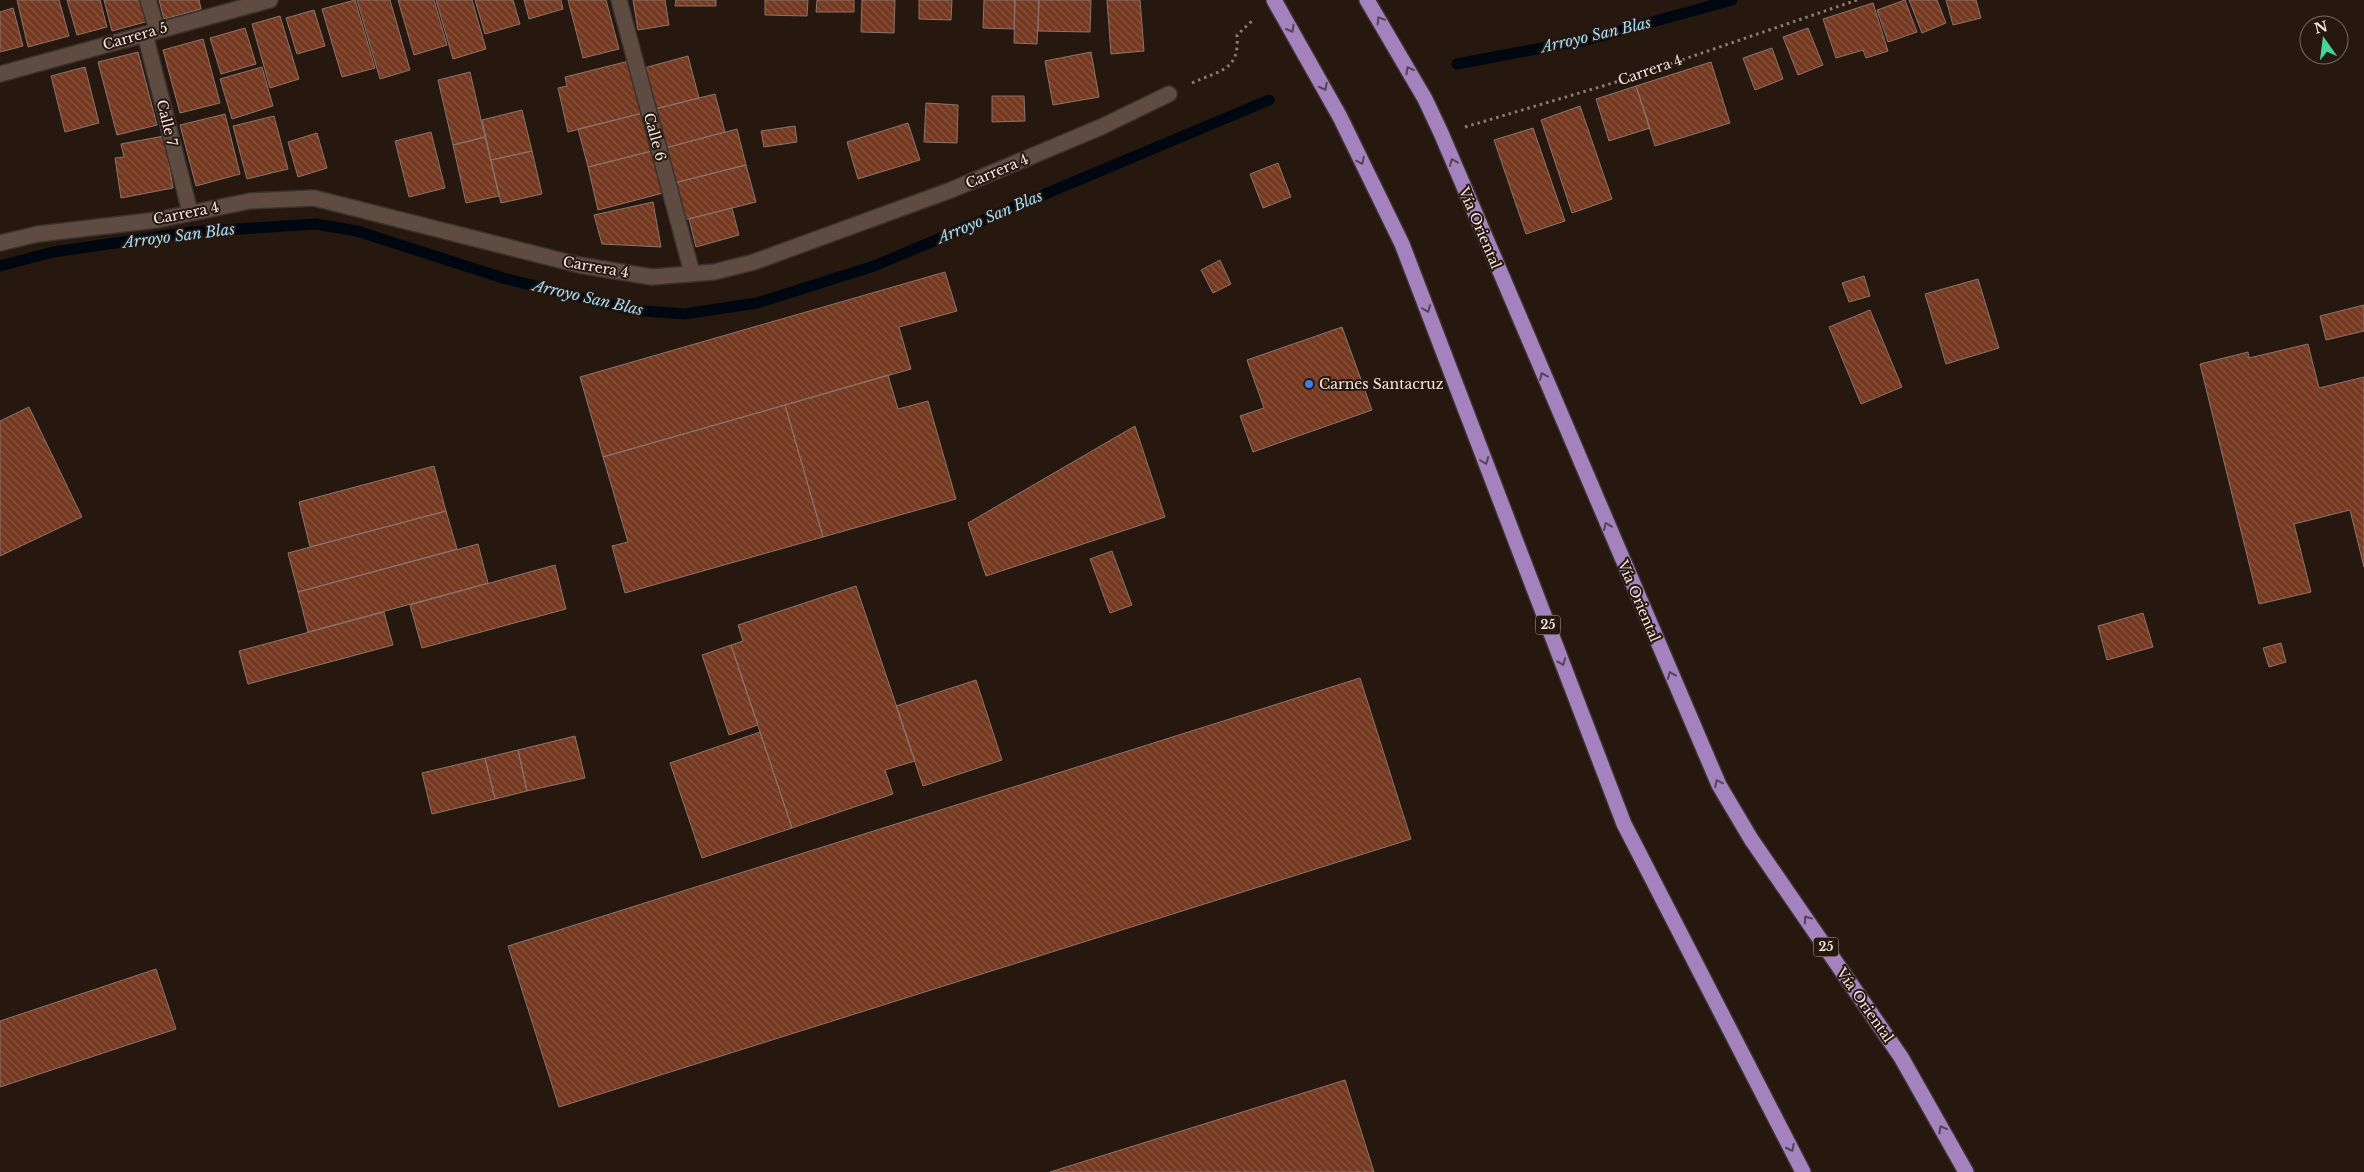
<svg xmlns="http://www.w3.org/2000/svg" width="2364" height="1172" font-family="'Libre Baskerville',serif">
<defs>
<pattern id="building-back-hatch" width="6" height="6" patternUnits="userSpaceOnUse" patternTransform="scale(1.25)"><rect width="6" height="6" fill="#753820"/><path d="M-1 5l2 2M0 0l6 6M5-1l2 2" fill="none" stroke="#895540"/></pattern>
</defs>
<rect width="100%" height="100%" fill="#26170f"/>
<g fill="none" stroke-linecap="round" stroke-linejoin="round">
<path stroke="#000711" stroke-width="11" d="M1457,64L1594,38L1732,0
M0,266L53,252L192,232L316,224L357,231L503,278L632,310L684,314L757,303L874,266L1269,100"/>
</g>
<path fill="url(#building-back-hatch)" stroke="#8a756d" d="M17,0H59L69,36L28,47Z
M67,0H100L107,27L77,35Z
M104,0H143L149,21L112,31Z
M159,0H199L201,9L164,19Z
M355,0L375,68L342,77L322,9Z
M357,0H390L410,70L380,79Z
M398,0H434L447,45L414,55Z
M436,0H472L486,49L453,59Z
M475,0H513L520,24L485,34Z
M524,0H561L563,9L529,19Z
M568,0H606L619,49L583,58Z
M633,0H665L669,25L638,30Z
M676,0H716V6H675Z
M765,0H808L807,16L765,15Z
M817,0H854V12H816Z
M862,0H895L894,33L861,32Z
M919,0H952L951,20L919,19Z
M984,0H1015L1014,29L983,28Z
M1015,0H1039L1037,44L1014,43Z
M1039,0H1091L1090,32L1038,31Z
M1107,0H1140L1144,51L1111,54Z
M1905,0L1917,32L1888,42L1877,10Z
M1909,0H1937L1946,23L1922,33Z
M1946,0H1976L1981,18L1953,25Z
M1873,3L1888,51L1866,58L1863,50L1836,58L1823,19Z
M13,8L23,46L0,52V12Z
M314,10L325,46L297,54L286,18Z
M280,16L299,79L270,88L252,24Z
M245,28L256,64L221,74L210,38Z
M1808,28L1823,65L1798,75L1783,37Z
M203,39L220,103L180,113L163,50Z
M1772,48L1783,79L1755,90L1743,58Z
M138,52L157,125L117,135L98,62Z
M1091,52L1099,97L1053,105L1045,61Z
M688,56L699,98L655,109L644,68Z
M629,61L643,113L568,132L558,88L567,86L565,77Z
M1711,62L1730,123L1655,146L1636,86Z
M85,67L99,123L65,132L51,76Z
M262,67L273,106L232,119L220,79Z
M470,72L485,137L453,145L438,80Z
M1636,86L1650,128L1609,141L1596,99Z
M715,94L725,132L665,148L655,109Z
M992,96H1024L1025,121L992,122Z
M926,103L958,105L957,143L924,142Z
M1580,106L1612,199L1572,213L1541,120Z
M522,110L532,151L491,160L482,120Z
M643,113L652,151L588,167L578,129Z
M225,114L240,174L196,186L180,125Z
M274,116L288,169L247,179L233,126Z
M908,123L920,160L858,179L847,142Z
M795,126L797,142L764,147L761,131Z
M1533,128L1565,221L1526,234L1494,140Z
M737,129L746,165L674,183L665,148Z
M431,132L445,188L409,197L395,141Z
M317,133L327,168L298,177L288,142Z
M164,136L173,188L121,198L115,158L124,157L121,144Z
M485,137L499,196L466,203L453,145Z
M532,151L542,194L501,203L491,160Z
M652,151L663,193L598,210L588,167Z
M1278,163L1291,197L1263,208L1250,174Z
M746,165L756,202L684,220L674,183Z
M653,202L661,247L602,244L594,215Z
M732,208L739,235L696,247L689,219Z
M1220,260L1231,284L1213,293L1201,270Z
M945,272L957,311L899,327L911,369L603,457L580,377Z
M1864,276L1870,296L1849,302L1842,283Z
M1978,279L1999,348L1946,364L1925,294Z
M2364,305V331L2326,340L2320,316Z
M1870,310L1902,387L1861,404L1829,327Z
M1342,327L1372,410L1253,452L1240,416L1264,408L1247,360Z
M2308,344L2319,388L2364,377V567L2350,510L2294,524L2311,592L2259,604L2200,364L2248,352L2249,358Z
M888,375L898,409L928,401L956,499L823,537L785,405Z
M785,405L823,537L625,593L612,546L628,542L603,457Z
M29,407L82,517L0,556V421Z
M1135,426L1165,517L986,576L968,523Z
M434,466L446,511L310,547L299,502Z
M446,511L457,549L298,592L288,553Z
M478,544L488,583L308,632L298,592Z
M1112,551L1132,605L1110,613L1090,559Z
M555,565L566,609L422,648L410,605Z
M856,586L915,761L885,770L893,794L792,828L731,645L743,641L738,625Z
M384,612L393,645L248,684L239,651Z
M2143,613L2153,647L2107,660L2098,626Z
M2281,643L2286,662L2269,667L2263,648Z
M731,645L758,725L729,735L702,655Z
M1360,678L1411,839L559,1107L508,946Z
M976,680L1002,760L923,786L896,706Z
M760,732L792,828L702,858L670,763Z
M575,736L585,778L527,791L518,750Z
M518,750L527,791L495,799L485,758Z
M485,758L495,799L432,814L422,773Z
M156,969L176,1029L0,1087V1021Z
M1345,1080L1374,1172H1050Z"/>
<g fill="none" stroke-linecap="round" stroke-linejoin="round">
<g stroke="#3b312e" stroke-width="18">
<path id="service" d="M0,243L38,234L157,220L250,201L314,198L579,265L652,277L714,272L754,262L951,190L1101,127L1169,94"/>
</g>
<g stroke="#3b312e" stroke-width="18">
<path id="pedestrian" d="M148,0L157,30"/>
</g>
<g stroke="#3b312e" stroke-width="18">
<path id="minor" d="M619,0L692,273
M145,34L190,212
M0,74L270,0"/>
</g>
<g stroke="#3b312e" stroke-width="18">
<path id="trunk" d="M1274,0L1340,117L1402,244L1624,824L1803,1172
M1367,0L1425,99L1441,133L1719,785L1751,839L1901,1057L1966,1172"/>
</g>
<path stroke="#8a7d76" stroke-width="3" stroke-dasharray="2.5 4" stroke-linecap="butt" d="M1192,83C1220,70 1240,71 1237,35L1254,19
M1465,127L1623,80L1857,0"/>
<use href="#service" stroke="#5e4c43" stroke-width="15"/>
<use href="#pedestrian" stroke="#5e4c43" stroke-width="15"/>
<use href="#minor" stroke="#5e4c43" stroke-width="15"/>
<use href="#trunk" stroke="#a482be" stroke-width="15"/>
</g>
<defs><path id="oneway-chevron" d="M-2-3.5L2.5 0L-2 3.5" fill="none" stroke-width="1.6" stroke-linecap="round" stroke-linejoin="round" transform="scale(1.25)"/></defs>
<g stroke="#584255">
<use href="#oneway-chevron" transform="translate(1380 20) rotate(-122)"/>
<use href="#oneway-chevron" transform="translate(1291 29) rotate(60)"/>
<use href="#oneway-chevron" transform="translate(1409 70) rotate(-119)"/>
<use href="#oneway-chevron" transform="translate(1324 87) rotate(62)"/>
<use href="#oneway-chevron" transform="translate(1361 161) rotate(64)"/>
<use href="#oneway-chevron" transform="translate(1453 162) rotate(-113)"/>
<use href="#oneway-chevron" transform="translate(1427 309) rotate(69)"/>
<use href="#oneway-chevron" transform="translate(1543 376) rotate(-113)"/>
<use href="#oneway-chevron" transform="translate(1485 461) rotate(69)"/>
<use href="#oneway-chevron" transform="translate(1607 526) rotate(-113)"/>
<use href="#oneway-chevron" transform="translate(1562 662) rotate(69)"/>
<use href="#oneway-chevron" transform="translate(1671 675) rotate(-113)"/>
<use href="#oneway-chevron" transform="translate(1718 783) rotate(-116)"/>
<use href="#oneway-chevron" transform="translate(1807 919) rotate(-125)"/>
<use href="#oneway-chevron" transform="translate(1942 1129) rotate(-119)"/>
<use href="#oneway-chevron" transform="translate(1791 1148) rotate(63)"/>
</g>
<circle fill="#3f7fe0" stroke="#26170f" stroke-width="2" cx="1309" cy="384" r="5"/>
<g text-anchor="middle" stroke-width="4" stroke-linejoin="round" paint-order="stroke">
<g fill="#26170f" stroke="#b4a8a1" stroke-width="1">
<rect x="1535.5" y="615.5" width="25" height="19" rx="4"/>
<rect x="1813.5" y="937.5" width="25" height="19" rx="4"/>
</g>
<g font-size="12" font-weight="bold" fill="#f1e6e0">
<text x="1548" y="629">25</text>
<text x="1826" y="951">25</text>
</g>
<g font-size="14" fill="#f1e6e0" stroke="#26170f">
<text transform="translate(135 36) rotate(-16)" y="5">Carrera 5</text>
<text transform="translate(1650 70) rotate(-19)" y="5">Carrera 4</text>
<text transform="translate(167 123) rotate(76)" y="5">Calle 7</text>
<text transform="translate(655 137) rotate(75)" y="5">Calle 6</text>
<text transform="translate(997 171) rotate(-23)" y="5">Carrera 4</text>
<text transform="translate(186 213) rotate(-11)" y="5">Carrera 4</text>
<text transform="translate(1480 228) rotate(67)" y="5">Vía Oriental</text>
<text transform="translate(596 267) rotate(10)" y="5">Carrera 4</text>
<text transform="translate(1639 601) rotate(67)" y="5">Vía Oriental</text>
<text transform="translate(1865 1005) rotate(55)" y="5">Vía Oriental</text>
</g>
<g font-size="14" fill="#f1e6e0" stroke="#26170f" text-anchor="start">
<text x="1319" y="389">Carnes Santacruz</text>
</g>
<g font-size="15" font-style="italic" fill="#a3dffd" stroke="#26170f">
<text transform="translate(1596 35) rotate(-13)" y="5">Arroyo San Blas</text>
<text transform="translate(990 217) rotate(-23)" y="5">Arroyo San Blas</text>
<text transform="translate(179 236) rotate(-7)" y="5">Arroyo San Blas</text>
<text transform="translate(588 298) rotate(13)" y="5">Arroyo San Blas</text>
</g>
</g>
<g transform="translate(2324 40) rotate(346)"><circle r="24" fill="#26170f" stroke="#776a63"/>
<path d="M0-4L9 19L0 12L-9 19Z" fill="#46d49e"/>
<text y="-8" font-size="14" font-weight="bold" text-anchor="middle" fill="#f1e6e0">N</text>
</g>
</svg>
